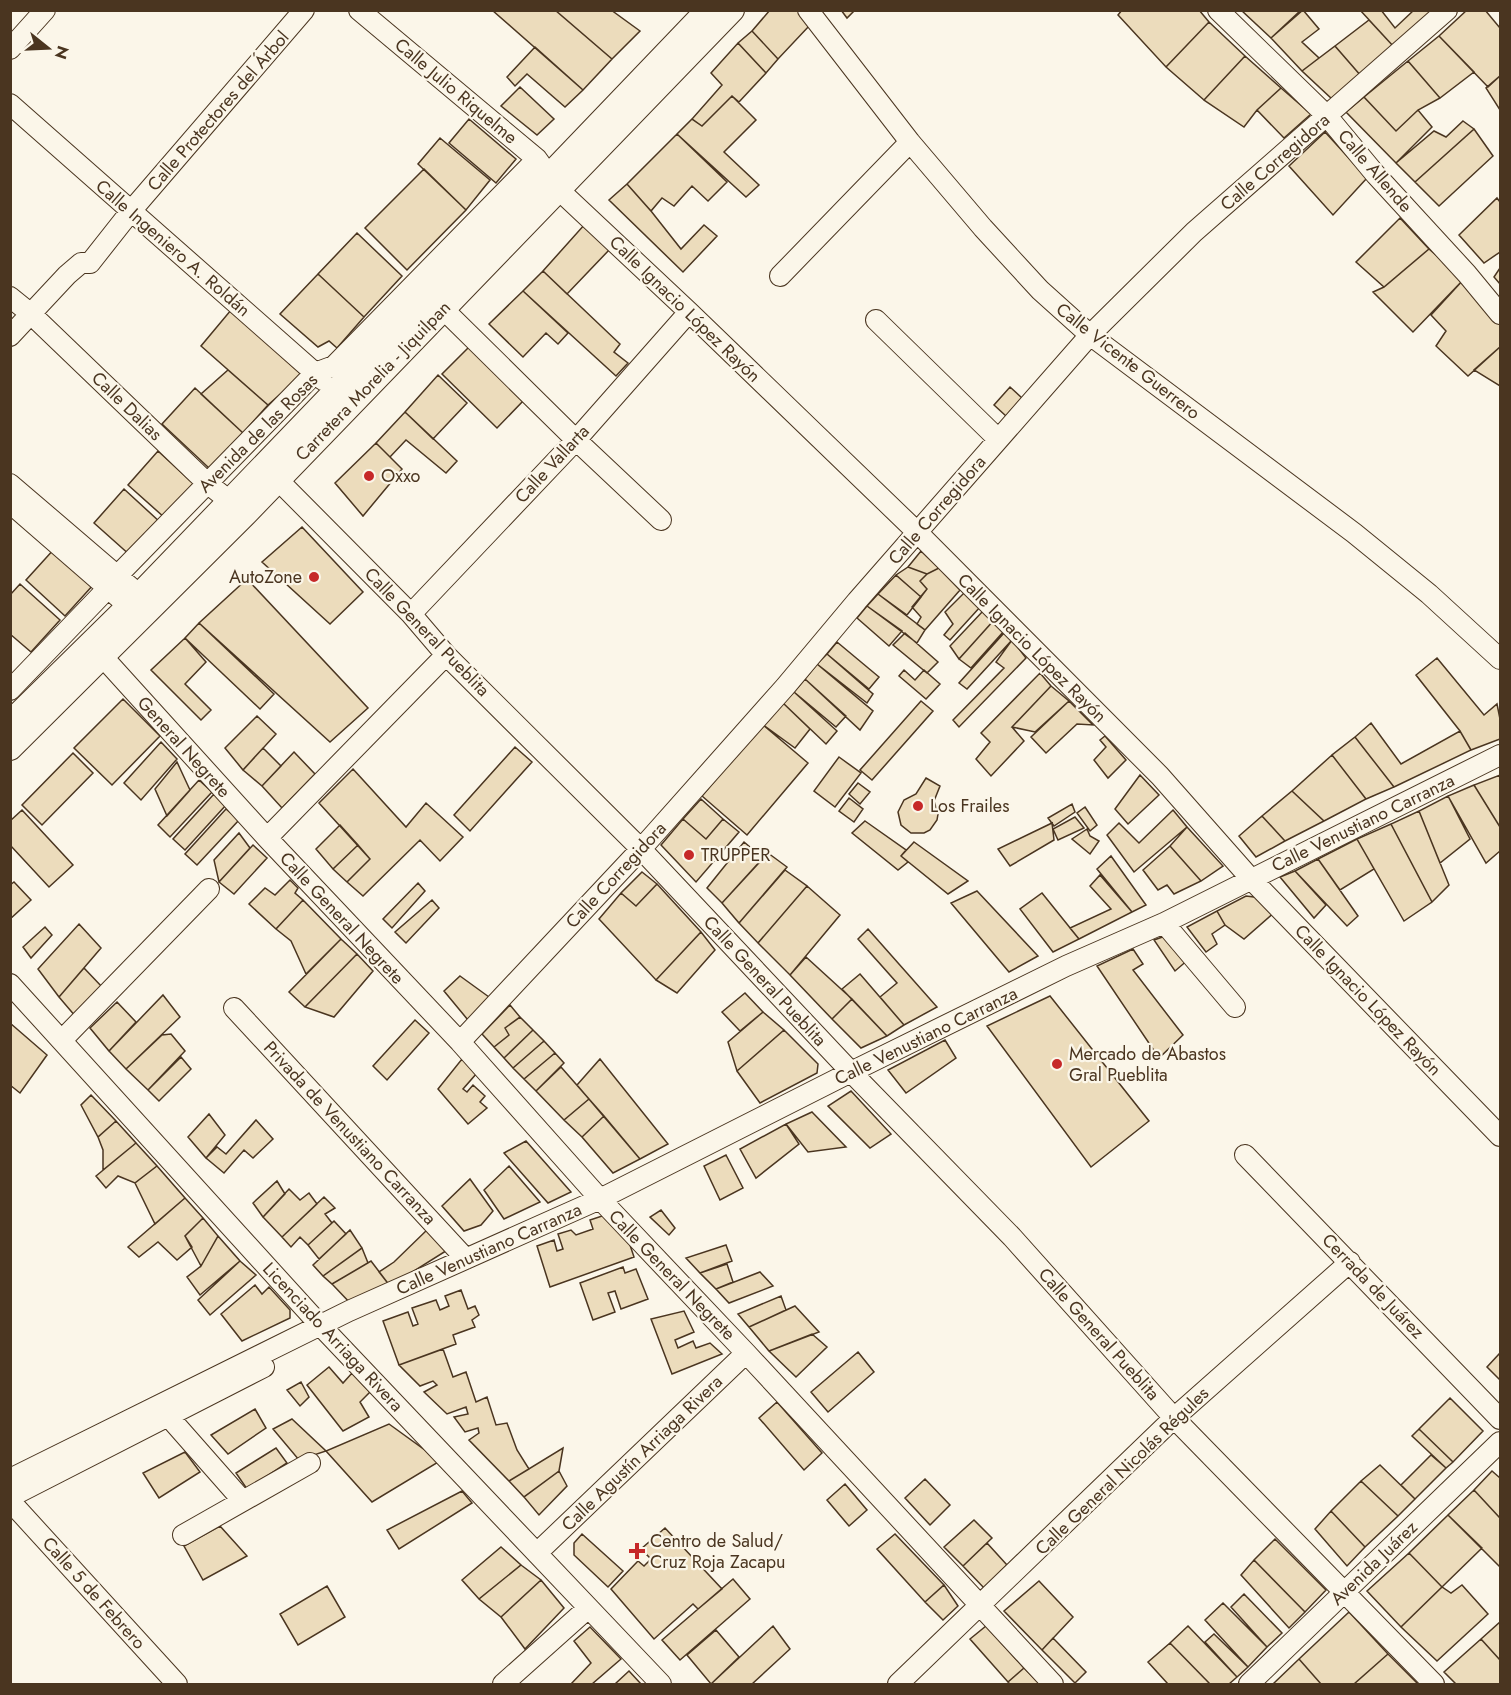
<svg xmlns="http://www.w3.org/2000/svg" width="1511" height="1695" font-family="Jost,sans-serif">
<rect width="100%" height="100%" fill="#fbf6e9"/>
<path fill="#ecdcbc" stroke="#4a3520" stroke-width="1.5" d="M492,10H555L612,59L583,90Z
M555,10H611L640,31L612,59Z
M770,10H799L810,25L778,59L752,31Z
M841,10H855L847,18Z
M1122,10H1199L1209,22L1166,67L1118,15Z
M1241,10H1301L1271,38Z
M1303,10L1319,29L1302,42L1319,58L1302,71L1271,38Z
M1360,10H1381L1395,28L1414,10H1428L1431,14L1394,47Z
M1467,10H1485L1500,28V76L1488,87L1439,36Z
M1369,20L1394,47L1361,76L1335,46Z
M1209,22L1245,56L1204,100L1166,67Z
M752,31L778,59L766,73L738,43Z
M1439,36L1474,72L1440,98L1408,61Z
M738,43L766,73L739,102L732,96L702,126L692,119L722,85L711,73Z
M1335,46L1361,76L1332,99L1302,71Z
M535,47L583,90L565,107L527,74L515,86L507,77Z
M1245,56L1281,88L1257,110L1244,127L1204,100Z
M1408,61L1440,98L1418,110L1396,131L1364,97Z
M1500,76V110L1486,88Z
M520,87L554,119L537,135L501,106Z
M1281,88L1311,114L1284,138L1257,110Z
M732,96L756,120L724,152L759,185L746,197L677,134L692,119L702,126Z
M1364,97L1396,131L1418,110L1432,127L1396,163L1346,112Z
M469,119L516,159L496,183L449,143Z
M1463,121L1474,129L1415,182L1396,163L1434,131L1446,137Z
M1474,129L1493,156L1439,206L1415,182Z
M1325,132L1367,178L1333,215L1289,166Z
M677,134L727,182L708,201L692,186L674,206L662,198L651,211L627,184Z
M440,138L490,180L466,210L418,164Z
M424,169L466,210L407,270L365,228Z
M627,184L651,211L681,249L704,225L717,236L683,272L609,200Z
M1497,198L1500,202V252L1484,263L1459,235Z
M1400,218L1429,249L1384,287L1356,262Z
M585,224L610,249L567,294L543,271Z
M357,233L402,276L364,317L318,274Z
M1429,249L1464,279L1413,332L1373,292L1384,287Z
M1500,268V284L1494,277Z
M543,271L620,344L614,352L628,363L616,376L523,291Z
M318,274L364,317L337,348L329,341L318,347L280,314Z
M1464,279L1500,324V347L1468,376L1436,346L1446,331L1431,315Z
M523,291L568,333L558,344L546,333L523,357L489,324Z
M231,310L302,375L268,405L201,346Z
M469,347L524,400L497,428L442,374Z
M1500,347V386L1474,370Z
M228,370L268,405L243,433L201,394Z
M438,375L467,403L433,439L405,412Z
M1010,387L1022,398L1006,416L994,405Z
M195,388L243,433L210,469L162,424Z
M405,412L457,461L446,473L406,440L390,457L376,443Z
M376,443L402,469L363,516L335,483Z
M158,451L195,485L165,518L128,485Z
M124,489L161,523L131,556L94,523Z
M302,527L363,592L330,624L262,562Z
M55,548L94,584L65,616L26,580Z
M921,551L939,568L927,574L908,567Z
M908,567L927,574L920,581L927,589L921,597L896,575Z
M939,568L960,590L925,630L917,624L921,617L912,607L927,589L920,581L927,574Z
M896,575L921,597L907,615L878,594Z
M247,579L368,708L330,742L199,623Z
M20,584L60,620L31,652L10,634V595Z
M967,590L981,606L950,640L944,635L953,624L945,612Z
M878,594L925,630L917,643L867,606Z
M867,606L902,631L889,646L857,618Z
M983,611L994,620L959,659L950,646Z
M994,620L1004,631L971,668L959,659Z
M199,623L274,694L260,709L185,638Z
M905,633L938,662L927,673L893,645Z
M1004,633L1012,640L967,689L959,683Z
M185,638L206,662L185,684L211,710L201,720L151,670Z
M1012,640L1026,658L959,727L953,720L1004,668L996,662Z
M837,642L879,677L869,689L827,654Z
M827,654L873,694L867,703L817,664Z
M1437,658L1484,715L1497,704L1500,719V739L1471,750L1460,731L1416,675Z
M817,664L873,711L860,730L805,679Z
M904,670L915,680L924,670L940,684L926,699L899,676Z
M1040,673L1051,686L1012,727L1024,741L991,776L976,759L990,742L981,733Z
M805,679L846,716L836,727L794,692Z
M1051,686L1069,701L1035,732L1012,727Z
M794,692L837,731L826,744L783,703Z
M123,699L160,736L112,785L74,748Z
M921,701L933,711L872,780L860,770Z
M1069,701L1093,725L1077,724L1046,753L1031,737Z
M783,703L810,729L795,748L762,724Z
M257,716L276,734L243,770L225,748Z
M1371,723L1401,764L1460,731L1471,750L1394,787L1355,737Z
M762,724L808,763L747,835L702,796Z
M1105,736L1126,760L1108,778L1094,760L1106,747L1100,740Z
M1355,737L1394,787L1366,799L1332,755Z
M161,742L177,759L141,800L124,783Z
M515,747L532,762L470,831L454,815Z
M263,748L281,766L262,786L243,770Z
M294,752L315,774L282,808L262,786Z
M73,753L93,773L42,825L22,805Z
M1332,755L1366,799L1324,821L1292,791Z
M839,757L861,773L835,807L814,791Z
M177,762L190,790L167,816L155,789Z
M353,769L406,827L426,803L463,837L440,861L420,840L363,896L347,882L370,859L319,803Z
M1140,775L1159,795L1128,824L1115,809Z
M1500,775V827L1474,785Z
M926,778L940,786L934,801L938,814L937,820L930,830L924,833H911L901,825L898,812L904,800L916,794Z
M199,780L212,792L170,837L158,825Z
M858,783L870,792L860,804L849,794Z
M1474,785L1500,827V851L1486,863L1448,796Z
M1292,791L1324,821L1285,841L1262,816Z
M214,794L226,805L185,850L173,839Z
M1448,796L1470,839L1440,863L1419,811Z
M849,798L863,809L854,822L839,811Z
M701,799L723,819L706,839L683,819Z
M1072,804L1075,812L1054,826L1048,818Z
M1085,807L1097,825L1090,831L1077,813Z
M226,809L239,820L197,865L185,854Z
M22,810L73,865L49,887L10,845V821Z
M1173,810L1187,827L1134,872L1107,835L1119,823L1139,843Z
M1419,811L1449,885L1432,902L1391,824Z
M1262,816L1285,841L1256,857L1239,836Z
M1075,817L1084,828L1058,840L1053,829Z
M683,819L706,839L723,819L739,832L696,882L661,845Z
M865,821L906,850L901,856L908,862L898,870L852,833Z
M1052,823L1054,840L1010,866L998,849Z
M1391,824L1432,902L1404,921L1357,839Z
M340,825L358,845L333,869L316,849Z
M1187,827L1223,866L1201,881L1170,846Z
M1087,829L1090,836L1099,841L1090,854L1072,839Z
M239,833L250,848L219,882L214,860Z
M1357,839L1374,869L1340,890L1318,859Z
M744,842L763,858L722,903L707,888Z
M914,842L968,881L948,894L901,856Z
M253,845L267,858L234,894L219,882Z
M358,845L370,859L347,882L333,869Z
M1170,846L1201,881L1174,894L1167,885L1158,890L1143,870Z
M768,853L787,867L739,923L722,903Z
M1111,856L1146,905L1132,912L1097,869Z
M1318,859L1358,916L1347,926L1295,871Z
M785,870L807,886L758,943L739,923Z
M1295,871L1326,905L1314,918L1280,877Z
M642,872L657,884L636,906L621,893Z
M1100,875L1132,912L1079,939L1070,928L1111,909L1090,886Z
M290,880L298,888L295,893L303,900L276,929L249,904L265,888L275,895Z
M14,882L31,900L10,919V885Z
M418,883L425,891L392,928L383,919Z
M657,884L701,932L656,980L599,919L621,893L636,906Z
M807,886L840,915L790,975L758,943Z
M977,891L1038,956L1009,972L951,903Z
M1042,893L1079,939L1053,952L1020,909Z
M1246,896L1262,898L1275,912L1244,939L1225,925L1217,911Z
M303,900L341,939L306,974L291,941L276,929Z
M432,900L439,908L406,943L395,932Z
M1217,911L1225,925L1212,934L1217,944L1206,952L1187,927Z
M79,924L101,948L59,997L38,969Z
M45,927L52,935L31,958L23,947Z
M868,929L937,1007L904,1025L880,997L897,983L858,939Z
M701,932L715,950L677,993L656,980Z
M1171,934L1189,959L1175,971L1154,940Z
M341,939L357,954L305,1007L289,992Z
M1133,949L1143,964L1133,970L1183,1035L1159,1058L1097,966Z
M357,954L373,971L334,1017L305,1007Z
M806,957L852,999L832,1019L790,975Z
M84,968L103,988L76,1017L59,997Z
M860,974L904,1025L887,1036L842,989Z
M460,976L489,997L468,1020L444,991Z
M745,993L763,1012L740,1031L722,1012Z
M163,995L180,1017L126,1069L109,1051Z
M1050,996L1149,1121L1091,1167L987,1026Z
M852,999L887,1036L861,1048L832,1019Z
M117,1002L136,1022L109,1051L90,1028Z
M510,1005L520,1017L505,1028L509,1035L494,1047L482,1034Z
M763,1012L784,1030L737,1071L728,1042Z
M520,1017L533,1030L504,1058L494,1047L509,1035L505,1028Z
M415,1020L429,1033L387,1080L373,1066Z
M10,1023L47,1055L20,1093L10,1085Z
M533,1030L544,1041L513,1068L504,1058Z
M784,1030L818,1064L817,1073L760,1103L737,1071Z
M171,1034L185,1051L148,1090L126,1069L162,1035Z
M945,1040L956,1058L906,1093L888,1070Z
M544,1041L555,1053L524,1079L513,1068Z
M555,1053L564,1063L536,1091L524,1079Z
M181,1057L191,1069L159,1101L148,1090Z
M462,1059L477,1073L463,1089L467,1092L473,1085L485,1096L480,1102L487,1108L468,1124L438,1089Z
M600,1059L668,1144L640,1159L577,1085Z
M561,1067L589,1099L564,1120L536,1091Z
M851,1091L891,1134L870,1148L828,1106Z
M91,1095L116,1121L98,1137L81,1105Z
M589,1099L604,1116L582,1137L564,1120Z
M812,1112L846,1147L808,1152L786,1124Z
M209,1114L225,1135L206,1158L188,1137Z
M604,1116L640,1159L613,1173L582,1137Z
M256,1120L273,1139L253,1158L244,1150L224,1173L206,1158L217,1147L226,1154Z
M116,1121L136,1143L103,1170V1150L98,1137Z
M786,1124L799,1144L756,1178L740,1149Z
M526,1141L571,1192L548,1203L504,1153Z
M136,1143L157,1166L135,1183L118,1176L106,1188L96,1176Z
M726,1155L743,1188L720,1200L704,1166Z
M157,1166L185,1198L155,1224L135,1183Z
M509,1166L540,1202L504,1219L484,1190Z
M470,1179L493,1211L481,1225L464,1231L442,1206Z
M277,1181L285,1194L263,1217L253,1203Z
M289,1189L300,1200L309,1193L317,1204L282,1237L263,1217Z
M324,1197L335,1208L325,1214L332,1223L308,1245L300,1237L291,1247L282,1237Z
M185,1198L203,1218L185,1236L192,1247L177,1260L158,1242L139,1257L128,1247Z
M661,1210L675,1228L669,1235L650,1217Z
M611,1213L624,1227L634,1257L550,1287L537,1246L554,1240L557,1251L563,1249L558,1234L571,1230L576,1235L593,1229L590,1220Z
M203,1218L218,1236L201,1266L185,1236Z
M334,1221L346,1234L319,1259L308,1245Z
M430,1227L449,1249L390,1286L379,1272L394,1262Z
M350,1230L362,1248L323,1276L313,1265Z
M218,1236L240,1261L200,1295L187,1277L201,1266Z
M726,1245L732,1261L700,1273L686,1258Z
M362,1248L368,1263L332,1284L323,1276Z
M240,1261L256,1275L210,1315L198,1300Z
M371,1261L390,1286L353,1306L332,1284Z
M727,1264L733,1282L716,1289L700,1273Z
M623,1267L625,1273L636,1269L648,1299L621,1309L615,1291L608,1293L615,1312L593,1320L580,1283Z
M760,1272L773,1286L729,1303L716,1289Z
M255,1285L262,1294L269,1287L290,1310V1318L242,1341L221,1314Z
M461,1290L468,1309L475,1306L479,1315L472,1320L475,1327L453,1335L456,1344L399,1365L383,1321L408,1312L413,1326L418,1324L412,1308L436,1300L440,1310L449,1306L445,1296Z
M781,1296L786,1310L749,1327L738,1314Z
M795,1306L819,1332L769,1351L749,1327Z
M684,1311L694,1332L675,1340L678,1348L693,1341L696,1348L710,1343L722,1354L672,1374L651,1319Z
M812,1334L827,1347L796,1377L769,1351Z
M443,1349L453,1377L466,1372L476,1402L487,1397L496,1425L507,1423L517,1450L529,1469L509,1481L469,1440L479,1433L478,1428L465,1432L454,1417L468,1414L466,1407L447,1414L424,1392L437,1385L433,1381L420,1386L399,1365Z
M858,1352L874,1372L828,1412L811,1392Z
M1500,1353V1380L1487,1367Z
M329,1367L343,1383L352,1373L370,1392L360,1402L369,1417L343,1431L307,1385Z
M301,1382L309,1397L300,1406L287,1390Z
M1450,1398L1483,1431L1453,1462L1419,1429Z
M777,1402L822,1453L804,1470L759,1418Z
M255,1409L266,1428L228,1454L211,1435Z
M292,1419L326,1451L299,1460L273,1429Z
M389,1424L440,1461L372,1502L326,1451Z
M1419,1429L1453,1462L1446,1468L1412,1436Z
M276,1448L287,1463L247,1489L236,1473Z
M563,1448L559,1471L524,1497L509,1481Z
M185,1452L200,1472L159,1498L143,1473Z
M1431,1455L1446,1468L1415,1499L1401,1485Z
M1380,1465L1415,1499L1398,1516L1361,1481Z
M559,1471L567,1486L539,1515L524,1497Z
M1492,1471L1500,1478V1518L1474,1490Z
M925,1479L950,1505L930,1525L905,1498Z
M1361,1481L1398,1516L1365,1547L1331,1511Z
M845,1484L867,1510L849,1526L827,1500Z
M1474,1490L1500,1518V1567L1448,1515Z
M462,1491L472,1503L399,1549L387,1530Z
M1331,1511L1365,1547L1347,1566L1315,1529Z
M1448,1515L1482,1548L1442,1587L1409,1553Z
M974,1520L992,1538L963,1566L944,1547Z
M220,1526L247,1556L203,1580L184,1546Z
M665,1528L722,1589L698,1609L693,1604L654,1639L611,1589L638,1561L644,1566L651,1559L641,1549Z
M582,1534L623,1571L608,1587L574,1555V1543Z
M895,1534L944,1585L925,1602L877,1549Z
M1275,1539L1326,1590L1305,1612L1254,1560Z
M987,1543L1007,1565L985,1589L963,1566Z
M501,1547L521,1565L479,1599L462,1580Z
M1409,1553L1442,1587L1401,1627L1367,1591Z
M1254,1560L1305,1612L1289,1628L1241,1575Z
M521,1565L541,1580L501,1617L479,1599Z
M733,1579L750,1599L680,1660L662,1640Z
M541,1580L564,1608L525,1649L501,1617Z
M1039,1581L1073,1617L1042,1650L1004,1611Z
M944,1585L958,1606L943,1620L925,1602Z
M1462,1585L1488,1614L1437,1661L1401,1627L1442,1587L1451,1593Z
M327,1586L345,1617L298,1645L280,1614Z
M1244,1594L1282,1633L1267,1647L1231,1607Z
M1223,1603L1267,1647L1248,1667L1205,1620Z
M1349,1612L1388,1654L1354,1684H1321L1299,1659Z
M1500,1622V1660L1481,1639Z
M773,1626L790,1649L752,1684H711Z
M986,1626L1024,1668L1008,1682L970,1639Z
M1188,1626L1237,1677L1229,1684H1210L1170,1643Z
M590,1627L621,1659L592,1684H571L591,1663L574,1641Z
M716,1630L739,1657L711,1684L687,1655Z
M1214,1634L1248,1667L1237,1677L1205,1642Z
M1053,1638L1086,1672L1075,1683L1042,1650Z
M1481,1639L1500,1660V1684H1456L1444,1672Z
M1170,1643L1210,1684H1168L1148,1662Z
M1388,1654L1418,1684H1354Z
M1299,1659L1321,1684H1273Z
M1024,1668L1040,1684H1010L1008,1682Z
M629,1671L641,1684H615Z"/>
<g fill="none" stroke-linecap="round" stroke-linejoin="round">
<g stroke="#4a3520" stroke-width="22">
<path id="minor" d="M359,10L537,159L559,190L689,312L918,533L1160,776L1251,879L1500,1136
M808,10L910,142L983,228L1040,290L1090,335L1354,533L1429,594L1500,659
M1218,10L1327,116L1376,175L1467,274L1500,314
M10,49L45,10
M10,104L323,380
M780,276L910,142
M10,297L31,314L207,483L241,510
M432,298L576,440L661,520
M876,320L998,439
M10,336L67,275L81,263H90L131,211L304,10
M269,471L411,614L446,655L641,849L851,1072L1012,1237L1174,1418L1434,1684
M10,484L149,603
M10,503L140,616
M411,614L576,440L689,312
M102,656L267,838L460,1042L600,1199L746,1353L1053,1684
M10,690L109,587L118,575L315,373L334,366L537,159
M267,838L446,655
M1164,923L1235,1007
M10,984L320,1325L661,1684
M234,1008L466,1259
M62,1040L209,889
M460,1042L641,849L785,687L857,601L1090,335L1194,232L1447,10
M1245,1155L1500,1419
M163,1406L168,1416L242,1500
M10,1479L349,1311L600,1199L851,1072L1066,966L1164,923L1500,755
M10,1497L264,1367
M10,1501L177,1684
M183,1535L310,1463
M537,1553L746,1353
M503,1684L587,1609
M898,1684L1174,1418L1350,1262
M1249,1684L1500,1442"/>
</g>
<g stroke="#4a3520" stroke-width="26">
<path id="major" d="M10,723L129,606L429,294L550,175L708,10
M10,748L245,514L732,10"/>
</g>
<use href="#minor" stroke="#fbf6e9" stroke-width="20"/>
<use href="#major" stroke="#fbf6e9" stroke-width="24"/>
</g>
<g fill="#c62828" stroke="#fbf6e9" stroke-width="2">
<circle cx="369" cy="476" r="6"/>
<circle cx="314" cy="577" r="6"/>
<circle cx="918" cy="806" r="6"/>
<circle cx="689" cy="855" r="6"/>
<circle cx="1057" cy="1064" r="6"/>
<path d="M634 1542h6v6h6v6h-6v6h-6v-6h-6v-6h6z"/>
</g>
<g text-anchor="middle" stroke-width="4.5" stroke-linejoin="round" paint-order="stroke">
<g font-size="18" fill="#4a3520" stroke="#fbf6e9">
<text transform="translate(456 91) rotate(40)" y="6">Calle Julio Riquelme</text>
<text transform="translate(218 111) rotate(-49)" y="6">Calle Protectores del Árbol</text>
<text transform="translate(1275 162) rotate(-41)" y="6">Calle Corregidora</text>
<text transform="translate(1375 171) rotate(49)" y="6">Calle Allende</text>
<text transform="translate(173 248) rotate(41)" y="6">Calle Ingeniero A. Roldán</text>
<text transform="translate(685 309) rotate(44)" y="6">Calle Ignacio López Rayón</text>
<text transform="translate(1128 361) rotate(38)" y="6">Calle Vicente Guerrero</text>
<text transform="translate(373 381) rotate(-46)" y="6">Carretera Morelia - Jiquilpan</text>
<text transform="translate(127 406) rotate(44)" y="6">Calle Dalias</text>
<text transform="translate(258 433) rotate(-45)" y="6">Avenida de las Rosas</text>
<text transform="translate(552 464) rotate(-47)" y="6">Calle Vallarta</text>
<text transform="translate(937 510) rotate(-49)" y="6">Calle Corregidora</text>
<text transform="translate(427 632) rotate(46)" y="6">Calle General Pueblita</text>
<text transform="translate(1032 648) rotate(45)" y="6">Calle Ignacio López Rayón</text>
<text transform="translate(184 747) rotate(48)" y="6">General Negrete</text>
<text transform="translate(1363 823) rotate(-26)" y="6">Calle Venustiano Carranza</text>
<text transform="translate(616 875) rotate(-47)" y="6">Calle Corregidora</text>
<text transform="translate(342 918) rotate(47)" y="6">Calle General Negrete</text>
<text transform="translate(765 981) rotate(47)" y="6">Calle General Pueblita</text>
<text transform="translate(1368 1000) rotate(46)" y="6">Calle Ignacio López Rayón</text>
<text transform="translate(926 1036) rotate(-26)" y="6">Calle Venustiano Carranza</text>
<text transform="translate(350 1133) rotate(47)" y="6">Privada de Venustiano Carranza</text>
<text transform="translate(489 1249) rotate(-24)" y="6">Calle Venustiano Carranza</text>
<text transform="translate(672 1275) rotate(46)" y="6">Calle General Negrete</text>
<text transform="translate(1373 1286) rotate(46)" y="6">Cerrada de Juárez</text>
<text transform="translate(1099 1334) rotate(48)" y="6">Calle General Pueblita</text>
<text transform="translate(333 1337) rotate(47)" y="6">Licenciado Arriaga Rivera</text>
<text transform="translate(642 1453) rotate(-44)" y="6">Calle Agustín Arriaga Rivera</text>
<text transform="translate(1122 1471) rotate(-44)" y="6">Calle General Nicolás Régules</text>
<text transform="translate(1374 1563) rotate(-44)" y="6">Avenida Juárez</text>
<text transform="translate(94 1593) rotate(48)" y="6">Calle 5 de Febrero</text>
</g>
<g font-size="18" fill="#4a3520" stroke="#fbf6e9" text-anchor="start">
<text x="381" y="482">Oxxo</text>
<text x="302" y="583" text-anchor="end">AutoZone</text>
<text x="930" y="812">Los Frailes</text>
<text x="701" y="861">TRUPPER</text>
<text x="1069" y="1060">Mercado de Abastos<tspan x="1069" dy="21">Gral Pueblita</tspan></text>
<text x="650" y="1547">Centro de Salud/<tspan x="650" dy="21">Cruz Roja Zacapu</tspan></text>
</g>
</g>
<rect width="1511" height="1695" fill="none" stroke="#4a3520" stroke-width="24"/>
<g transform="translate(48 48) rotate(108)" stroke="#fbf6e9" stroke-width="4.5" paint-order="stroke">
<path d="M0-4.5L10 22L0 15L-10 22Z" fill="#4a3520"/>
<text y="-9" font-size="16" font-weight="bold" text-anchor="middle" fill="#4a3520">N</text>
</g>
</svg>
